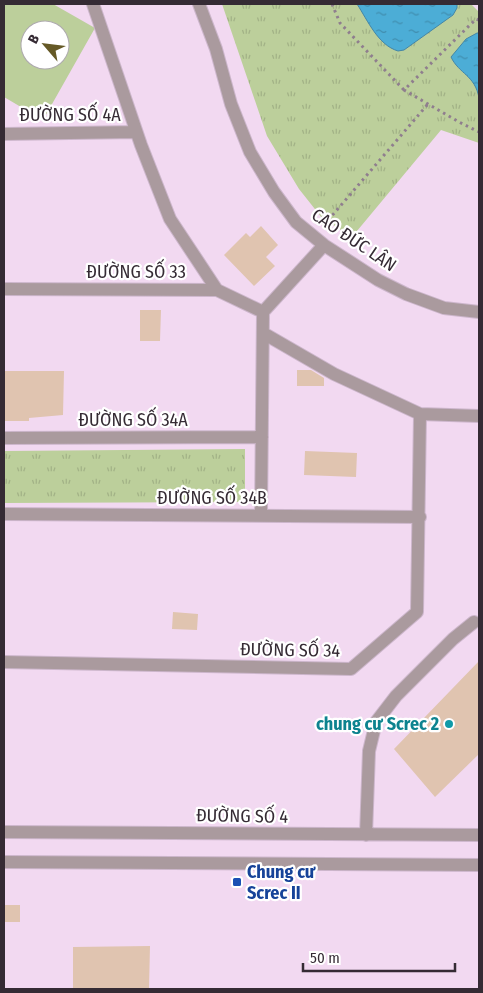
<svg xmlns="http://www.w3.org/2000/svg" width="483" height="993" font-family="'Fira Sans Condensed',sans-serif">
<defs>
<pattern id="grass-tufts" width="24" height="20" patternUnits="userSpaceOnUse" patternTransform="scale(1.25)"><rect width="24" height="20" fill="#bccf9b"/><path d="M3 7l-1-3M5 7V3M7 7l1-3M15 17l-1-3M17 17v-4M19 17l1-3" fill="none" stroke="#a2b286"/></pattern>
<pattern id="water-ripples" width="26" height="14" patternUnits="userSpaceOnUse" patternTransform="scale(1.25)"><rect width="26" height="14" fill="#4cadd6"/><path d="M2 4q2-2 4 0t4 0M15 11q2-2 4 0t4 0" fill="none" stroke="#408dae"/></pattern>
</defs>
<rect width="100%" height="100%" fill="#f2d9f1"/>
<path fill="url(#grass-tufts)" d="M222,4H471L479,12V143L441,130L352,237L322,218L299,189L267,136Z
M245,449V502L4,503V451Z"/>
<path fill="#bccf9b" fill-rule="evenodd" d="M4,4H53L95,28L43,120L4,97ZM30,30H60V60H30Z"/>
<path fill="url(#water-ripples)" stroke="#4586a5" d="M357,4H457V8L453,15L404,50L398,51C378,45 368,21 357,4Z
M477,33H479V98C475,75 459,74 451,57L466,39Z"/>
<path fill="#e0c4b0" d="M261,226L278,245L266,257L275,266L254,286L224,255L246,233L250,237Z
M140,310H161L160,341H140Z
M297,370H311L324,378V386H297Z
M4,371H64L63,415L29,418V421H4Z
M305,451L357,453L356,477L304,475Z
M173,612L198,614L197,630L172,629Z
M479,661V754L435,797L394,749Z
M4,905H20V922H4Z
M150,946L149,989H73V947Z"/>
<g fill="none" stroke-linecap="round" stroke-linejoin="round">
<g stroke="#ccb6cb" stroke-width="14">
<path id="minor" d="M93,4L141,145L170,219L217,290
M199,4L216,49L231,104L250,152L274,192L296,222L324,245L378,280L406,294L444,308L479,312
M4,134L136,132
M4,289L217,290L263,312L324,245
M263,333L334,374L420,414L479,416
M4,438L262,437
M4,514L420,517
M261,515L263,312
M4,662L351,669L417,612L420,414
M4,832L479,835
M366,835L369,751L376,722L396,696L453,639L474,622
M4,862L479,865"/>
</g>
<path stroke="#8f7e8e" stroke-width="3" stroke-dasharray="2.5 4" stroke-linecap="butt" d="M332,4L340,23L404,90
M479,20L476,19L404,90L459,122L479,132
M324,225L428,104"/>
<use href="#minor" stroke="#aa9a9e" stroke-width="12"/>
</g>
<circle fill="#0f9aa8" stroke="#fff" stroke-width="2" cx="449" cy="724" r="5"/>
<rect fill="#1a4fb4" stroke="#fff" stroke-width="2" x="232" y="877" width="10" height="10" rx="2.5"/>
<g text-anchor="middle" stroke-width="4.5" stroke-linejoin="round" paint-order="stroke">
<g font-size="18" fill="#352b34" stroke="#fff">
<text x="70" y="121">ĐƯỜNG SỐ 4A</text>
<text transform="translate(354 240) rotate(34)" y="6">CAO ĐỨC LÂN</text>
<text x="136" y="278">ĐƯỜNG SỐ 33</text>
<text x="133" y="426">ĐƯỜNG SỐ 34A</text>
<text x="212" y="504">ĐƯỜNG SỐ 34B</text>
<text transform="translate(290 650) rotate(1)" y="6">ĐƯỜNG SỐ 34</text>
<text transform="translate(242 816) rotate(1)" y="6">ĐƯỜNG SỐ 4</text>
</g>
<g font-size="18" font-weight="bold" fill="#0d838f" stroke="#fff" text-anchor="end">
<text x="439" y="730">chung cư Screc 2</text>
</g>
<g font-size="18" font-weight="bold" fill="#164399" stroke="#fff" text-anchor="start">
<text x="247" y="878">Chung cư<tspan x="247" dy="21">Screc II</tspan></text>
</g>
</g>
<rect width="483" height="993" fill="none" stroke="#352b34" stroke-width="10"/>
<g transform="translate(45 45) rotate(298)"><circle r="24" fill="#ffffff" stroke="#aeaaae"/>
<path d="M0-4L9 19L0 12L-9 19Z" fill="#655926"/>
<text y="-8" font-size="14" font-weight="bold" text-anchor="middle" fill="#352b34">B</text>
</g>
<path d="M303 963v8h152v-8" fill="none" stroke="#352b34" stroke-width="2.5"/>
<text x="310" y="963" font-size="15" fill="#352b34" stroke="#ffffff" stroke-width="4" paint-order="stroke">50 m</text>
</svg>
